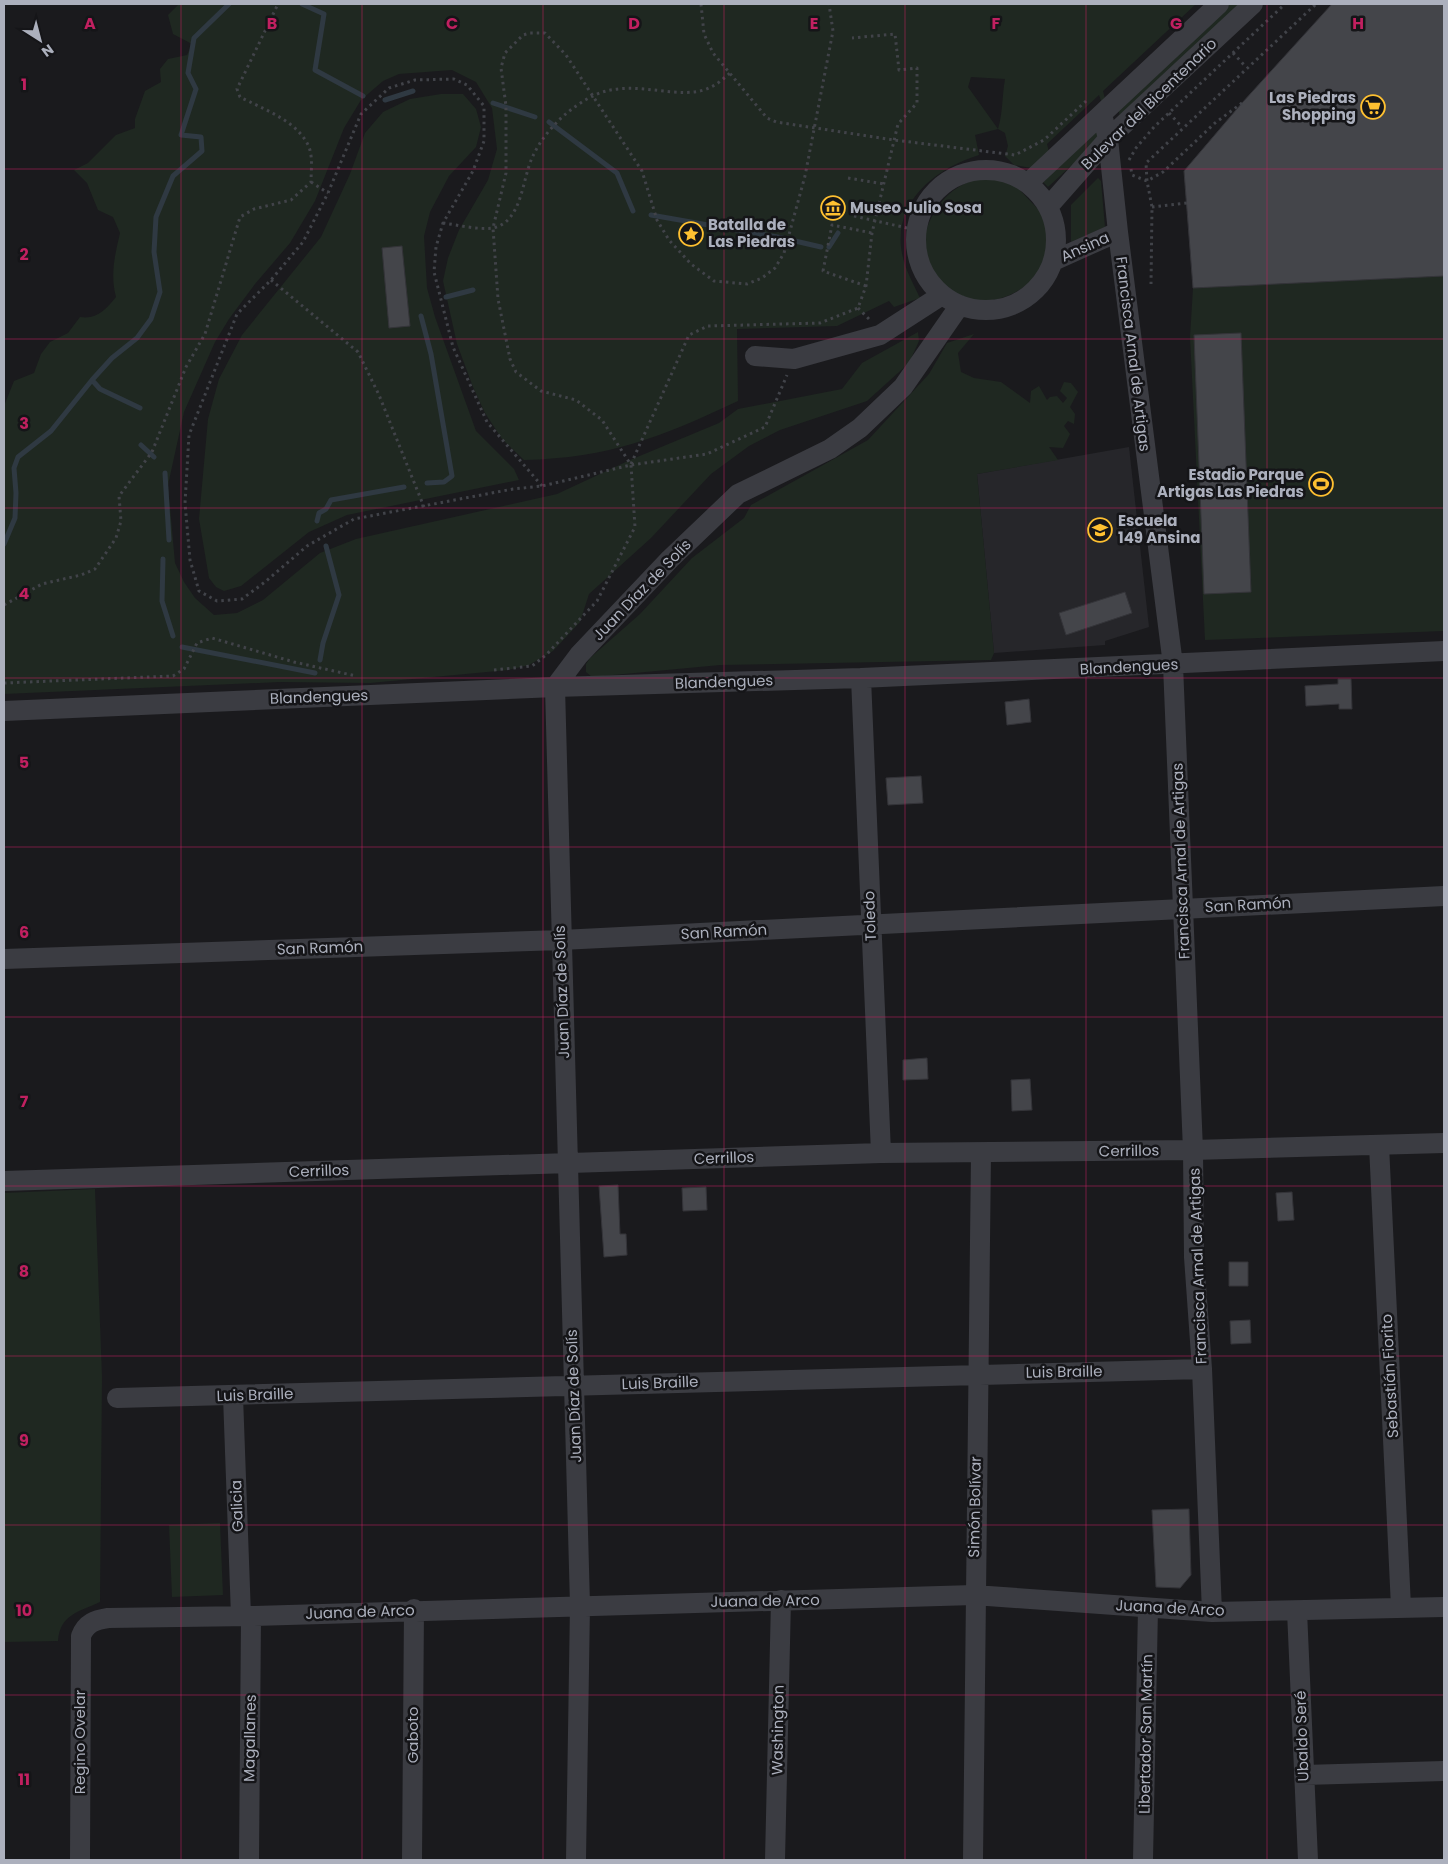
<svg xmlns="http://www.w3.org/2000/svg" width="1448" height="1864" font-family="Poppins,sans-serif">
<rect width="100%" height="100%" fill="#1a1a1d"/>
<path fill="#26262a" d="M1129,447L1149,627L1105,641V645L994,653L977,474Z"/>
<path fill="#1f2821" fill-rule="evenodd" d="M179,4H1196L1103,91L1106,103L1103,106L1099,95L1047,144L1050,156L1031,168L1014,165L1005,156L1008,146L1005,133L998,129L975,135L979,155C938,168 896,198 901,247C903,266 912,281 920,298L894,307L889,301L837,326L737,329L738,401C661,437 610,458 524,460L502,439L485,413L473,387L457,344L443,281L448,258L459,230L488,180L497,149L492,108L476,82L452,70L399,74L383,81L361,100L344,128L315,201L290,243L255,284L229,319L215,342L184,412L168,485L175,563L184,582L195,598L214,615L237,613L263,600L320,553L356,539L557,494L630,460L719,423L738,409L842,389L862,363L918,332L919,341L909,363L867,401L780,430L749,446L711,474L651,538L589,594L580,622L553,651L529,665L508,670L370,683L280,682L4,694V406L14,381L34,373L41,354L50,342L68,333L80,317C97,320 106,309 116,297C110,275 115,254 120,233L113,217L98,210L87,183L74,170L88,163L116,135L135,128V119L145,91L161,82L160,69L168,59L187,55L192,44L173,34L168,15ZM971,77L1005,79C1002,96 1003,112 998,129L968,87Z
M1228,4H1245L1121,121L1118,108Z
M441,94H463L476,109L481,127L476,147L449,176L430,212L424,236L427,288L435,317L476,431L514,469L519,480L347,515L309,532L241,586L224,591L216,587L209,578L199,519L208,419L219,379L242,335L321,237L350,174L365,133L383,112L410,99Z
M1097,131L1100,139L1048,187L1043,182Z
M982,177H1007C1015,186 1043,212 1047,222C1070,281 973,336 932,273C923,258 922,241 928,225C938,200 956,184 982,177Z
M1098,178L1101,181L1105,227L1071,242V205Z
M1444,276V631L1205,640L1190,337L1193,288Z
M974,334L958,353L961,372L974,378L1001,382L1030,403L1031,391L1039,386L1047,400L1050,397L1057,396L1063,403L1067,398L1060,391L1064,382L1071,383L1078,392L1070,407L1075,414L1074,424L1068,421L1064,426L1070,434L1063,448L1049,447L1058,460L977,474L994,653L991,660L720,665L592,677L586,672V664L590,658L640,614L692,558L744,518L751,505L868,440L929,374L947,343Z
M95,1189L102,1377L100,1602C79,1612 60,1614 58,1641L4,1642V1193Z
M220,1523L223,1595L172,1597L169,1525Z"/>
<g fill="none" stroke-linecap="round" stroke-linejoin="round">
<path stroke="#2f3942" stroke-width="5" d="M302,4L324,14L315,70L363,96
M385,100L413,91
M493,103L535,117
M549,122L617,173L633,211
M651,215L783,238
M795,241L821,247
M829,247L838,233
M446,297L473,290
M421,316L431,354L452,476L444,482L427,483
M92,380L100,389L140,408
M141,445L154,457
M165,473L169,540
M317,521L319,513L326,509L331,500L404,487
M4,544L15,518L16,493L14,468L18,457L51,431L92,380L112,358L137,338L151,319L160,292L154,252L156,217L173,176L202,151L201,137L181,135L196,89L188,73L194,38L229,4
M163,559L162,601L173,636
M182,647L315,673
M320,660L323,643L339,595L326,546"/>
</g>
<path fill="#44454a" stroke="#343439" d="M1332,4H1444V276L1193,288L1184,171L1242,103Z
M402,246L410,326L389,328L382,248Z
M1241,333L1251,592L1204,594L1194,335Z
M1125,592L1132,613L1066,635L1059,613Z
M1338,679H1351L1352,709H1339V704L1306,706L1305,686L1338,684Z
M1029,699L1031,722L1007,725L1005,702Z
M921,776L923,803L888,805L886,778Z
M927,1058L928,1079L903,1080V1060Z
M1030,1079L1032,1110L1012,1111L1011,1080Z
M618,1185L620,1234H626L627,1255L604,1257L599,1186Z
M706,1187L707,1210L683,1211L682,1188Z
M1292,1192L1294,1220L1278,1221L1276,1193Z
M1229,1262H1248V1286H1229Z
M1250,1320L1251,1343L1231,1344L1230,1321Z
M1189,1509L1191,1575L1180,1588L1156,1587L1152,1510Z"/>
<g fill="none" stroke-linecap="round" stroke-linejoin="round">
<path stroke="#414349" stroke-width="3" stroke-dasharray="2.5 4" stroke-linecap="butt" d="M701,4L704,34L713,53L767,118L776,122L894,140L1015,155L1044,140L1086,101
M1233,53L1246,67
M1242,103L1215,123L1163,172L1147,181L1146,163L1316,4
M1169,113L1182,127
M1129,160L1136,148L1154,127L1285,4
M1131,169L1132,175L1147,181L1152,207L1151,284
M848,178L884,184
M311,182L328,193
M1152,207L1187,203
M854,216L916,230
M443,223C458,225 478,230 493,228C522,222 522,180 532,158C544,131 569,107 595,95C634,77 681,103 711,87C718,84 724,78 730,73
M271,280L358,352L379,395L424,507
M866,286L823,271L832,225L872,233
M858,308L870,320
M631,464L689,335L708,326L820,323L858,308L866,286L872,233L898,124L917,103V68L899,70L895,34L852,38
M542,486L487,422L453,347L434,272L436,247L443,223L473,171L484,141V106L467,85L454,79L415,80L389,88L361,114L328,193L303,242L271,280L237,314L189,435L185,503L190,560L199,591L217,601L242,599L265,582L307,546L354,519L513,489L542,486L631,465L707,454L765,427L787,375
M4,605L42,584L81,575L95,569L116,538L121,521L119,496L152,452L186,367L205,334L240,217L254,209L291,200L311,182C311,171 313,158 309,147C298,121 263,109 240,97L237,89L278,4
M494,670L532,666L546,655L597,601L635,527L631,465L602,420L576,400L541,391L516,372L510,359L498,299L493,228L506,173V106L501,68L505,53L523,35L530,33H545L566,55L642,171L657,220L669,240L691,264L714,281L747,284L762,278L775,268L784,253L805,176L833,31L829,4
M4,683L173,676L184,669L197,643L212,638L294,662L356,676"/>
<path stroke="#3b3c42" stroke-width="20" d="M1102,114L1108,139L1118,232L1173,665L1193,1150L1194,1257L1202,1369L1212,1612
M916 240a70 70 0 1 1 140 0a70 70 0 1 1-140 0Z
M1028,183L1219,4
M1048,207L1108,139L1253,4
M1053,261L1118,232
M755,356L794,359L880,335L942,295
M861,678L881,1153
M4,711L555,687L861,678L1444,651
M4,959L561,940L1444,896
M1379,1145L1401,1607
M4,1181L881,1153L1193,1150L1444,1143
M233,1396L241,1616
M117,1398L1202,1369
M1297,1611L1308,1860
M1304,1775L1444,1771
M80,1860L81,1636C86,1623 95,1620 108,1618L251,1616L974,1595L1212,1612L1444,1607
M249,1860L251,1616
M412,1860L414,1609
M576,1860L580,1605L555,687L579,655L670,559L738,494L830,449L860,428L903,387L960,305
M775,1860L781,1600
M973,1860L981,1153
M1143,1860L1148,1608"/>
</g>
<path fill="none" stroke="#c12060" stroke-width="1" stroke-opacity="0.55" d="M181,4V1860M362,4V1860M543,4V1860M724,4V1860M905,4V1860M1086,4V1860M1267,4V1860M4,169H1444M4,339H1444M4,508H1444M4,678H1444M4,847H1444M4,1017H1444M4,1186H1444M4,1356H1444M4,1525H1444M4,1695H1444"/>
<defs>
<g id="supermarket-ring" transform="scale(1.25)"><circle r="9.5" fill="#151518" stroke="#fec031" stroke-width="1.5"/><path d="M-6-5.5h2.5l.6 2H6L4.5 2H-2.5L-4.4-4H-6ZM-1.5 3.2a1.3 1.3 0 1 0 .1 0ZM3 3.2a1.3 1.3 0 1 0 .1 0Z" fill="#fec031"/></g>
<g id="museum-ring" transform="scale(1.25)"><circle r="9.5" fill="#151518" stroke="#fec031" stroke-width="1.5"/><path d="M0-6L6-3V-2H-6V-3ZM-5-1h2V3h-2ZM-1-1h2V3h-2ZM3-1h2V3H3ZM-6 4H6V6H-6Z" fill="#fec031"/></g>
<g id="sight-ring" transform="scale(1.25)"><circle r="9.5" fill="#151518" stroke="#fec031" stroke-width="1.5"/><path d="M0-6L1.8-2.2L6-1.7L2.9 1.2L3.7 5.4L0 3.3L-3.7 5.4L-2.9 1.2L-6-1.7L-1.8-2.2Z" fill="#fec031"/></g>
<g id="stadium-ring" transform="scale(1.25)"><circle r="9.5" fill="#151518" stroke="#fec031" stroke-width="1.5"/><path d="M0-5a6.5 5 0 1 0 0 10a6.5 5 0 1 0 0-10ZM-3.5-1.8h7v3.6h-7Z" fill="#fec031"/></g>
<g id="school-ring" transform="scale(1.25)"><circle r="9.5" fill="#151518" stroke="#fec031" stroke-width="1.5"/><path d="M0-5L7-2L0 1L-7-2ZM-4 1L0 2.5L4 1V4Q0 6-4 4Z" fill="#fec031"/></g>
</defs>
<g fill-rule="evenodd">
<use href="#supermarket-ring" x="1373" y="107"/>
<use href="#museum-ring" x="833" y="208"/>
<use href="#sight-ring" x="691" y="234"/>
<use href="#stadium-ring" x="1321" y="484"/>
<use href="#school-ring" x="1100" y="530"/>
</g>
<g text-anchor="middle" stroke-width="5" stroke-linejoin="round" paint-order="stroke">
<g font-size="15" font-weight="bold" fill="#acb0bd" stroke="#151518" text-anchor="start">
<text x="1356" y="103" text-anchor="end">Las Piedras<tspan x="1356" dy="17">Shopping</tspan></text>
<text x="850" y="213">Museo Julio Sosa</text>
<text x="708" y="230">Batalla de<tspan x="708" dy="17">Las Piedras</tspan></text>
<text x="1304" y="480" text-anchor="end">Estadio Parque<tspan x="1304" dy="17">Artigas Las Piedras</tspan></text>
<text x="1118" y="526">Escuela<tspan x="1118" dy="17">149 Ansina</tspan></text>
</g>
<g font-size="15" fill="#acb0bd" stroke="#151518">
<text transform="translate(1149 104) rotate(-44)" y="5">Bulevar del Bicentenario</text>
<text transform="translate(1085 247) rotate(-24)" y="5">Ansina</text>
<text transform="translate(1133 354) rotate(83)" y="5">Francisca Arnal de Artigas</text>
<text transform="translate(642 590) rotate(-46)" y="5">Juan Díaz de Solís</text>
<text transform="translate(1129 667) rotate(-3)" y="5">Blandengues</text>
<text transform="translate(724 682) rotate(-2)" y="5">Blandengues</text>
<text transform="translate(319 697) rotate(-2)" y="5">Blandengues</text>
<text transform="translate(1181 861) rotate(-92)" y="5">Francisca Arnal de Artigas</text>
<text transform="translate(1248 905) rotate(-3)" y="5">San Ramón</text>
<text transform="translate(870 916) rotate(-92)" y="5">Toledo</text>
<text transform="translate(724 932) rotate(-3)" y="5">San Ramón</text>
<text transform="translate(320 948) rotate(-2)" y="5">San Ramón</text>
<text transform="translate(562 992) rotate(-92)" y="5">Juan Díaz de Solís</text>
<text transform="translate(1129 1151) rotate(-1)" y="5">Cerrillos</text>
<text transform="translate(724 1158) rotate(-2)" y="5">Cerrillos</text>
<text transform="translate(319 1171) rotate(-2)" y="5">Cerrillos</text>
<text transform="translate(1198 1266) rotate(-92)" y="5">Francisca Arnal de Artigas</text>
<text transform="translate(1064 1372) rotate(-1)" y="5">Luis Braille</text>
<text transform="translate(1390 1376) rotate(-93)" y="5">Sebastián Fiorito</text>
<text transform="translate(660 1383) rotate(-2)" y="5">Luis Braille</text>
<text transform="translate(255 1395) rotate(-2)" y="5">Luis Braille</text>
<text transform="translate(574 1396) rotate(-92)" y="5">Juan Díaz de Solís</text>
<text transform="translate(237 1506) rotate(-92)" y="5">Galicia</text>
<text transform="translate(975 1507) rotate(-89)" y="5">Simón Bolívar</text>
<text transform="translate(765 1601) rotate(-1)" y="5">Juana de Arco</text>
<text transform="translate(1170 1608) rotate(3)" y="5">Juana de Arco</text>
<text transform="translate(360 1612) rotate(-2)" y="5">Juana de Arco</text>
<text transform="translate(778 1730) rotate(-89)" y="5">Washington</text>
<text transform="translate(1146 1734) rotate(-89)" y="5">Libertador San Martín</text>
<text transform="translate(413 1735) rotate(-90)" y="5">Gaboto</text>
<text transform="translate(1302 1736) rotate(-92)" y="5">Ubaldo Seré</text>
<text transform="translate(250 1738) rotate(-89)" y="5">Magallanes</text>
<text transform="translate(80 1742) rotate(-90)" y="5">Regino Ovelar</text>
</g>
</g>
<g font-size="16" text-anchor="middle" font-weight="bold" fill="#c12060" stroke="#151518" stroke-width="5" stroke-linejoin="round" paint-order="stroke">
<text x="90" y="29">A</text>
<text x="272" y="29">B</text>
<text x="452" y="29">C</text>
<text x="634" y="29">D</text>
<text x="814" y="29">E</text>
<text x="996" y="29">F</text>
<text x="1176" y="29">G</text>
<text x="1358" y="29">H</text>
<text x="24" y="90">1</text>
<text x="24" y="260">2</text>
<text x="24" y="429">3</text>
<text x="24" y="599">4</text>
<text x="24" y="768">5</text>
<text x="24" y="938">6</text>
<text x="24" y="1107">7</text>
<text x="24" y="1277">8</text>
<text x="24" y="1446">9</text>
<text x="24" y="1616">10</text>
<text x="24" y="1785">11</text>
</g>
<rect width="1448" height="1864" fill="none" stroke="#acb0bd" stroke-width="10"/>
<g transform="translate(40 40) rotate(144)" stroke="#151518" stroke-width="4" paint-order="stroke">
<path d="M0-4L9 19L0 12L-9 19Z" fill="#acb0bd"/>
<text y="-8" font-size="14" font-weight="bold" text-anchor="middle" fill="#acb0bd">N</text>
</g>
</svg>
